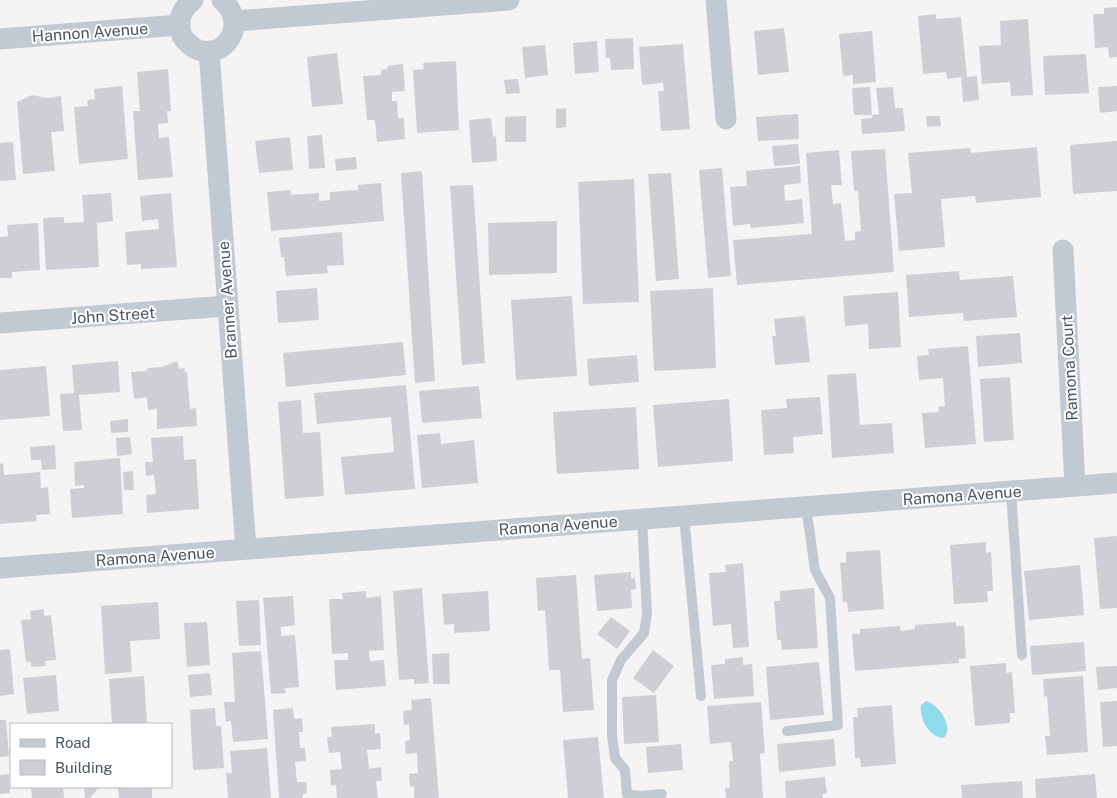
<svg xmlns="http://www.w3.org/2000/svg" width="1117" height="798" font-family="'Public Sans',sans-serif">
<rect width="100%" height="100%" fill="#f5f3f3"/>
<path fill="#90daee" d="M926,701C939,705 954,726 944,738C929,738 919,718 921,705Z"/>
<path fill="#cdcfd5" d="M1117,7V57L1109,58L1108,47L1095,48L1093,14H1104V8Z
M936,14V19L961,17L967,77L977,76L979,100L963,102L961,77L947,79L946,72L923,74L918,16Z
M1028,19L1033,95L1011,96L1010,82L982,84L979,46L1001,45L1000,21Z
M784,28L789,72L758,75L754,31Z
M872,31L876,82L853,84V75L843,76L839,34Z
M633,38L634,69L611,70L610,58H606L605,39Z
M597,41L599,72L575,74L573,43Z
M683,44L690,129L661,131L658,91H664L663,83L642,85L639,47Z
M545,45L548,75L525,78L522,47Z
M337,53L343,104L312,107L307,57Z
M1086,54L1089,93L1045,95L1043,56Z
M456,61L459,130L417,133L413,70L424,69L423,63Z
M403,64L405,91L392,92V101H397L398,118H404L405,139L377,142L375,120H367L363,76L381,75V70L388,69L387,66Z
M168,69L171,111H167L168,123L158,124L159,138L169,137L173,177L138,180L133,111H140L137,72Z
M518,79L520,93L506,94L504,80Z
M122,86L128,159L79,164L74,107L88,106L87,100L95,99L94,89Z
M1117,86V111L1100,113L1098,87Z
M870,87L872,115H854L852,88Z
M893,87L895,108H903L905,131L862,134L861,119L872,118V115L879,114L876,88Z
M32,95L47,98L61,96L64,131L51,132L55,171L23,174L17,102Z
M566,108V127L556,128V109Z
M798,114L799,139L758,141L756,117Z
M526,116V142H505V117Z
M926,116H940L941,126L927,127Z
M491,118L493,137L496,136L497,161L472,163L469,120Z
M322,135L325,168L309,169L307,136Z
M290,137L293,170L259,173L255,141Z
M1117,141V191L1073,194L1070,145Z
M13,142L16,180L0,181V143Z
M798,144L800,164L774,166L772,146Z
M1037,147L1041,197L976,203L975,196L941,199L945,247L899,251L894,194L912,193L908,153L970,148L971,153Z
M885,149L894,272L737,285L733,240L812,234L806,153L839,150L842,185H831L833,204L841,203L845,241L855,240V232L861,231L858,191H854L851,151Z
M356,157L357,169L336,171L335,159Z
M800,166L801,183L784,185L785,201L802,199L804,223L751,228L750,224L733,226L730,187L747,186L746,171Z
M722,168L731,276L708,278L699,170Z
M422,171L435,381L415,383L401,173Z
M671,173L679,279L656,281L648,174Z
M634,179L639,302L583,304L578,182Z
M381,183L384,221L271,231L267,192L291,190V195L319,193V201L330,200V192L358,190V185Z
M473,185L485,363L462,365L450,186Z
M111,193L113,221L97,223L99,267L46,270L43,218L64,217V223L84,222L82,195Z
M171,193L177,267L141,269V264L127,265L125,232L159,229L158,219L142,221L140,196Z
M557,221V273L489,275L488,223Z
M38,223L40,270L12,272V278H0V237L8,236L7,225Z
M342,232L344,265L327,266L328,273L286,276L284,257H281L279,238Z
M959,271L960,280L1013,276L1017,317L964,321L963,313L909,317L906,275Z
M317,288L319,320L278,323L276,291Z
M713,288L716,368L654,371L650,291Z
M898,292L901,347L869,349L868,324L845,326L843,296Z
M572,296L577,376L516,380L511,300Z
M805,316L810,362L775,365L772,336H776L774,319Z
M1020,333L1022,363L978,367L976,336Z
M403,342L406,375L286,387L283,353Z
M968,346L976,444L925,448L922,413L939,412L938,407L945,406L943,378L919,380L917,356L929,355L928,349Z
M637,355L639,382L589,386L587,359Z
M118,361L120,392L79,395L82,430L63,431L60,394L74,393L72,365Z
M177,361L179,369L185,368L184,372H187L190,409L196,408L197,426L157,429V409L148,410L147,397L134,399L131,372L146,371L148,368L162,367Z
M46,366L50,416L0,420V370Z
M856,373L860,425L892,423L894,453L832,458L827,375Z
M1010,377L1014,440L984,442L980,379Z
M406,385L415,489L345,495L341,457L394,452L391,417L317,424L314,393Z
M479,386L482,418L422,423L419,391Z
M820,397L823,434L793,437L794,453L764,455L761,410L787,408L786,399Z
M729,399L733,461L658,467L653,405Z
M301,400L303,433L320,432L324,496L285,499L278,402Z
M636,407L639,469L557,474L553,412Z
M128,419V432L111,433L110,421Z
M440,433L441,444L474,440L478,483L422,488L417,435Z
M183,436L184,460L196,459L199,509L147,513L146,495L156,494L154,475L146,476L145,462H153L151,438Z
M130,437L132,454L117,456L116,438Z
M55,445L56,469L42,470L41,460H31L30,447Z
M120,458L123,514L72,518L70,489L84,488V485L75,486L74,462Z
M3,463L4,475L40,472L41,488L48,487L50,514L36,515L37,521L0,524V464Z
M133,471L134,490H124L123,472Z
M1117,536V608L1100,609L1094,538Z
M986,542V553L991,552L993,591H987L988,602L954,604L950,545Z
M880,550L884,609L848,612L847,602H843L840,563L846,562V552Z
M743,563L749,647L733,648L731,624L713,626L709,573L726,572L725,565Z
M1080,565L1084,615L1029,620L1024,571Z
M631,572V579L635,578L636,589L631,590L632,608L597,611L594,575Z
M576,575L582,659L590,658L594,710L563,712L560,670H549L545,610L538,611L536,578Z
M422,588L429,683L414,684V679L399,680L393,591Z
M814,588L818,648L782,650L781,640H777L774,601H780V591Z
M366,591V598L381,596L384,650L369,651L370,661L384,660L386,686L336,690L334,660H348V653L332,654L329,599H343L342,593Z
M488,591L490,631L454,633V624L444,625L442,594Z
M293,596L295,625L281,627V636L295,635L299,687L285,688L286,693L271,694L263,598Z
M259,600L261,645L239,646L236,601Z
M158,602L160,639L130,641L132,672L105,674L101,606Z
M44,609V616L51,615L56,660L45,661L46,666L31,667V662H26L21,620L31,619L30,611Z
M611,617L630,631L617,649L597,634Z
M207,622L210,665L187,667L184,623Z
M956,622V626H964L966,658L959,659V663L855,671L852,634H860V629L900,626L901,631L915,629V625Z
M1084,642L1086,671L1032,675L1030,646Z
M10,649L14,694L0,696V650Z
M653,650L674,666L654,693L633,678Z
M261,651L268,739L233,742L231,721L226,722L224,702H235L232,653Z
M449,653L450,684H433L432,654Z
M743,657V665L752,664L754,696L714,699L711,665L725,664V659Z
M819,662L824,715L770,720L766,667Z
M1006,663V673L1012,672L1015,713H1010V723L975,726L970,666Z
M1117,666V688L1098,690L1096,667Z
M210,673L212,695L190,697L188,675Z
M56,675L59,711L27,714L23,678Z
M144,676L147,724H112L109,679Z
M1083,676L1088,752L1047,755L1045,736H1050L1047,696L1044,697L1043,679Z
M656,695L659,742L624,744L622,697Z
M431,698L439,798H414V786L410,787L409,774L418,773L417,753L406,754L405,741L410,740L409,724L404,725L403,711L412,710L411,700Z
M1117,701V746L1103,747L1100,702Z
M761,702L765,753L760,754L763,798H726L725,788H730L729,761H733L731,742L710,744L707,706Z
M892,705L896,764L861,767L860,758H855L853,717H858L857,708Z
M215,708L216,726H221L224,768L193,770L190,710Z
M293,708L294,719L302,718L303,732H299L300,748H305L306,761L295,762L297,782H306L307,794H303V798H279L273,710Z
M0,720H6L9,756L0,757Z
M375,724V734L380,733L381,749L367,750L369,769L381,767L382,781H376L378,798H337L336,785L331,786L330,770L342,769L340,752L329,753L327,737H332L331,727Z
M598,737L604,798H568L563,740Z
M834,739L836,766L779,772L777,744Z
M681,744L683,770L648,773L646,747Z
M267,748L271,798H228L226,773H232L230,751Z
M9,774L10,793L0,794V775Z
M1095,774L1097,798H1036L1035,779Z
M825,777L827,794H822L823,798H786L785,781Z
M1022,781L1023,798H962L961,785Z
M31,787H63L64,798H32Z
M84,787H99L90,798H85Z
M118,787H152V798H119Z"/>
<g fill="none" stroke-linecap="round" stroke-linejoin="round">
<path stroke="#c1cad2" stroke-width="10" d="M1011,491L1022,655
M684,516L701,696
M642,519L647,614L644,633L621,660L612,680V735L615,758L625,770L627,794L640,796L662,794
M787,731L838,725L830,598L815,570L806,506"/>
<path stroke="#c1cad2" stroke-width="21" d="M193,0C185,6 179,15 180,26C180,33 183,39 188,43C215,70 254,28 222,0
M716,0L726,119
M235,21L509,0
M0,39L179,25
M209,51L246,549
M1063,250L1075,486
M0,323L227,306
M0,568L1117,483"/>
</g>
<g text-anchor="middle" stroke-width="4" stroke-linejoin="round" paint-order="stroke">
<g font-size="16" fill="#4a5661" stroke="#fff">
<text transform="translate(90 32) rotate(-4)" y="6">Hannon Avenue</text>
<text transform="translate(227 300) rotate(-94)" y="6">Branner Avenue</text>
<text transform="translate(113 315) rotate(-4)" y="6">John Street</text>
<text transform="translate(1069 368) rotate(-93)" y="6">Ramona Court</text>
<text transform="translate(962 495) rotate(-4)" y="6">Ramona Avenue</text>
<text transform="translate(558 525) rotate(-4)" y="6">Ramona Avenue</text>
<text transform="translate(155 556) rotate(-4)" y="6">Ramona Avenue</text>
</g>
</g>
<rect x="10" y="723" width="162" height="65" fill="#ffffff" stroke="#b7bbc0"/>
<rect x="20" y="739" width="25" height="8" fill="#c1cad2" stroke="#b7bbc0"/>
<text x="55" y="748" font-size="15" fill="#4a5661">Road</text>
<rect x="20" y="760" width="25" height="15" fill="#cdcfd5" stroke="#b7bbc0"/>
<text x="55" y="773" font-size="15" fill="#4a5661">Building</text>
</svg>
